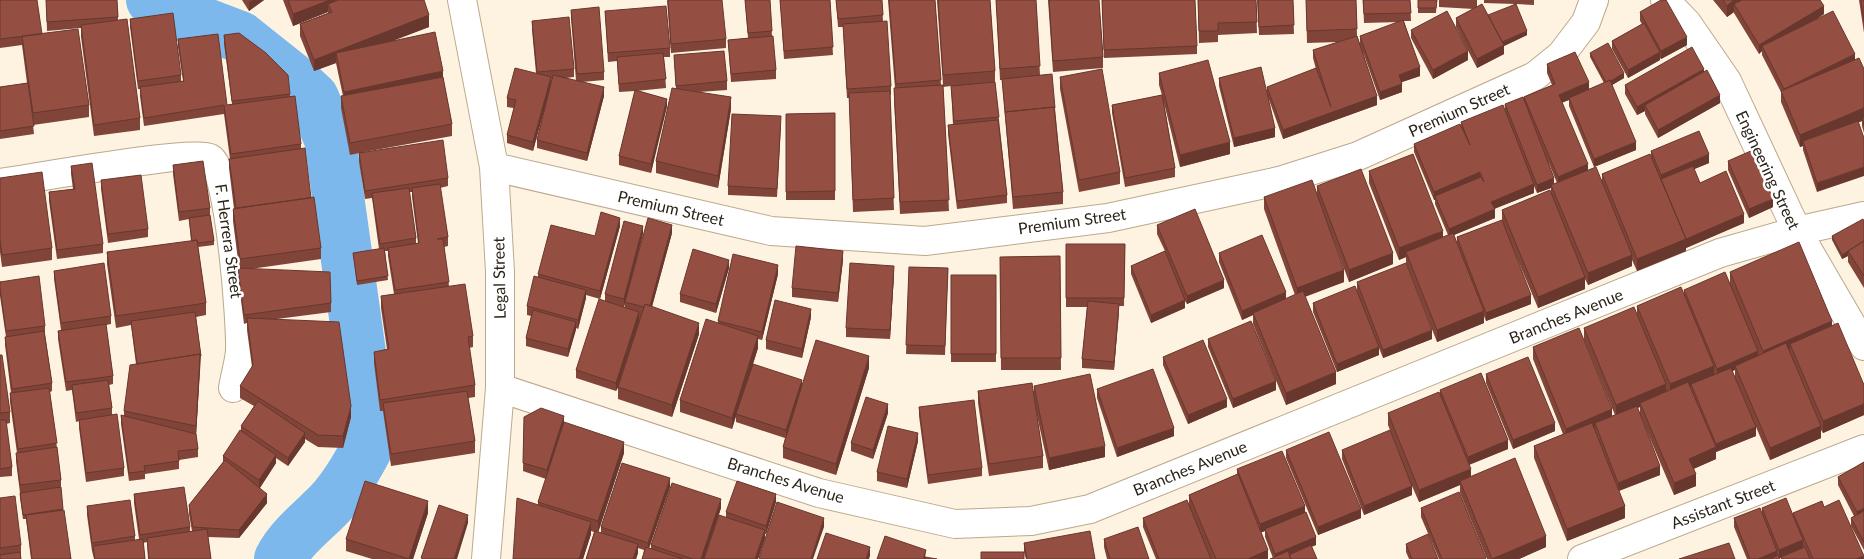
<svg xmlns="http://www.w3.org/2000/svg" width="1864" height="559" font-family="Lato,sans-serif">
<rect width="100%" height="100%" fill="#fef2e0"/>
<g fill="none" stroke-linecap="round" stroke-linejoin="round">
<path stroke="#7cb8eb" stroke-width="52" d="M152,0L161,7L240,37L289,76L313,98L330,139L372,438C361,460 350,480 335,498C317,519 293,534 280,559"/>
<g stroke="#bca98d" stroke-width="30">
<path id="street" d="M462,0L494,167L500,272V388L486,559
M1665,0L1687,23L1727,81L1797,231L1864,346
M494,167L771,231L925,241L1108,218L1279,181L1358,156L1535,76L1561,55L1586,22L1594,0
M0,183C30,179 193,149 210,158C230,169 241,325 240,351C239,363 235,376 233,388
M500,388L819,493L955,524L1031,521L1090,509L1720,253L1797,231L1864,216
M1582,559L1864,449"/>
</g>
<use href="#street" stroke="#fff" stroke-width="28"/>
</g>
<path fill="#804439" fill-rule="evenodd" d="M0,0L42,34L89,105V117L33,125L34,134L0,139V87L27,83L22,45L0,48Z
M46,0H117L118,20L140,118V130L94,136L81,37V28L47,31Z
M242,0H264L249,11Z
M283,0H424L429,27L394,40L443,78L452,124V136L364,152L448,178V186L440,188L448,237V246L444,247L449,286L473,336V347L469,348L475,385V397L468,398L475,441V453L391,466L383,411H380L374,363V352L387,349L381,308V296L394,294L388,256V251H385L388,280L357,285L353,253L379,249L372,198L365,199L359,162V153L350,155L341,108V96H343L336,63L314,71L300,36V24L328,13V12L293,26ZM409,192H412V197L418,243H416V238Z
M667,0L726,39V48L671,53Z
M745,0H770L772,37L776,70V79L731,82L728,40L748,38Z
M780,0H830L833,55L784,59Z
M836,0H882L883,22L891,86V95H890L894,210L853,212L849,98H847L843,27H838Z
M888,0H935L941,85H943L937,0H990L995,71V82L1007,195V203L957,209L948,134V125H953L951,86L943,87L949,211L900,214L894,99V88H895Z
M996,0H1036L1040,75L1055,108L1063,192V204L1013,209L1002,80H1000Z
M1048,0H1099L1103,57V68L1053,72Z
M1102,0L1197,46V54L1104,58Z
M1198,0H1256L1257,33L1218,35V42L1199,43Z
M1257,0H1293L1294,34L1259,35Z
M1306,0H1356L1357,36L1360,44V36L1400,22L1364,23L1363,0H1410L1411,21H1404L1420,76L1402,82V92L1380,100L1363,52L1377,105L1283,139L1268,97L1275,137L1234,147L1219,86V78L1267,95V87L1316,69L1313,58V50L1338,42L1307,43Z
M1418,0H1437L1436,13H1418Z
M1439,0H1477V7L1488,17L1515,4L1484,3V0H1534V5L1516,4L1527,35L1504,46V54L1477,68L1456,27V18L1474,9L1439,7Z
M1713,0H1820L1824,14L1817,19L1864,69V133L1862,126V121L1859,122L1817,192L1803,150V146L1800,147L1781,102V92L1762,55V51L1759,54L1734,13V12L1727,17Z
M1859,0H1864V33Z
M571,10L604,72V80L582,82L604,96L587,161L537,148V140L552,79L551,80L533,151L507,143V135L514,108L507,107V98L536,73L532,30V21L574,69V77L566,78L576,81L571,18Z
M605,11L670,48V57H664L666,88L636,91L667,99L651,173L619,165V156L635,91L619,92L617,61L608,62Z
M1640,12L1687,45L1661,59L1660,58V60L1628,78L1612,49V41L1642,24L1640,21Z
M130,19L181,75V81H183L178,47V39L227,105L232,104L224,44V35L290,94V97L301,144V149L321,248V259L251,269L331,303V312L277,319L351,417L343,448L318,447L305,439V442L288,466L276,458V463L260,488L267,503L239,538L208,537L211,559H148L147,542L143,543L145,559H94L92,551L87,515V506L135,536V540L139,539L134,503V494L190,527V532L192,531L189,514V505L223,462V456L241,431V426L254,406L240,398V386L252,367L247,330V323L244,324L238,277V268H239L233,221V209H234L229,168V159H230L224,114L144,126L140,96V89H138L130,27Z
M1411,30L1468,60L1433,79L1411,38Z
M1590,53L1624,78L1612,85L1636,150L1594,167L1569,106V100L1562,102L1588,170L1602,180V174L1651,155V151L1709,163L1694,169L1700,183L1744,223L1686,248V247V251L1637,271L1632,260V266L1588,285L1585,279V289L1538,308L1508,237L1531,304L1486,321L1484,316V323L1437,342L1406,263V257L1399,260L1369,183V171L1443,237L1448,235L1435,204V200H1434L1414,152V144L1461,126V122L1505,110V104L1524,101V97L1552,85L1547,73V64L1589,89L1604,83L1590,57ZM1548,161L1557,183L1554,184ZM1534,186L1537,193L1551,188V194L1502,210V221L1457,237V243L1454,235L1495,218L1494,209L1534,193Z
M674,55L727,81V90L699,92L731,109L718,188L656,173V161L676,89Z
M1704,72L1720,103L1658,138L1645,114V111L1637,115L1625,94V85Z
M1159,73L1230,154L1180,167L1164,103L1175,168V177L1125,187L1112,113V105L1162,95L1159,85Z
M1060,77L1120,172V184L1079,192L1060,89Z
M835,113V200H786V114Z
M781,125L777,197L728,195V186Z
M1728,161L1773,207L1749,218L1728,170Z
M173,165L210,208V215L214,241V245L198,247L206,303V315L196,317L201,356L196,434L198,449V457L179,460V469L145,474V479L129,481L121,424V415L124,416V411L136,364L131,325L116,328L107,264V252L191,241L189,219L179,221L173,174Z
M71,166L103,244V253L57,259L49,201V192L73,189L71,174Z
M0,178L52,248V260L2,267L0,252Z
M101,180L148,229V237L108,243L101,189Z
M1317,186L1393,264L1349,282L1332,236L1344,282L1305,296L1336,384L1286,405L1253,324V315L1242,320L1219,262V253L1286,299L1295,295L1264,209V197L1317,195Z
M1864,221V288L1848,262V256L1842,259L1832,240V236Z
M1157,225L1224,288L1187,304L1185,301V308L1151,323L1131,274V266L1165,251L1157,234Z
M620,226L600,299L586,295V298L578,329L576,328L568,357L526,346V338L531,316L527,315V306L538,277V274L595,236Z
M672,233L652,307L699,334L672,417L618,399V388L616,391L576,378V370L605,301V294L643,234L624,307L625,308V302Z
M1066,244H1125L1124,306H1119L1114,370L1082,368V359L1087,307H1066Z
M1060,256L1061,370H1001L1000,257Z
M843,260L838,302L792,297V288Z
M909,267L948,268L945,355L906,354Z
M729,268L716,313L680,302V294Z
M54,271L111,316V324L106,325L113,376V384L109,385L112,408V415L124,468V476L86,482L79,428V421L76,422L72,390L66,391L58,339V331L61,330L54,279Z
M0,272V281L45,326V334L52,383V391L50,392L61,480V488L63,510L71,559H31L26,519H23L20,497V493L16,461V453H17L10,402V393H11L5,345V337H6L0,296Z
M1730,272L1832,325L1864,385V415L1823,433L1821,430V438L1770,460L1756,427V436L1716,452V451V459L1693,469L1696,486L1674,495L1640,415V407L1637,408L1660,475L1619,491L1625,518L1567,541L1534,458V446L1563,434L1533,359V347L1612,416L1615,415L1584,340V328L1637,315V306L1684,295V290L1730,283ZM1735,370V377L1732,371Z
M778,274L762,340L758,339V348L753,364L802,385L869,368L836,475L783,458V447L785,438L736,422V416L732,429L680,412V400L718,323V321Z
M894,274L890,339L846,337V328Z
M951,275H996V362H951Z
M1357,282L1432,339L1383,358L1379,348V355L1337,372L1313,312V303L1357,290Z
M811,317L802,358L766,349V340Z
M1208,339L1276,390L1233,408L1208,347Z
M0,355L10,412V423L6,424L12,467V476L0,477Z
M1163,357L1227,407L1188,424L1163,365Z
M1486,374L1555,431L1513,449L1486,383Z
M1034,386L1105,457L1049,470L1036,411L1043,456V468L989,476L978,403V391H1034Z
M1097,389L1174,436L1117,457L1097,398Z
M1440,390L1508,449L1469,465L1471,477L1546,547L1519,559H1487L1460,493V485L1419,502L1412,486V495L1364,515L1342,459V450L1399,453L1388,425V413L1440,395Z
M919,407L982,468V476L928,484L919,416Z
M888,413L873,459L851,451V443Z
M524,417L564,424L624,453L598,532H601V527L670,487L649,548H651V545L721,508L704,559H642L644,550L638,548V553L636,559H586L594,532L591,531V534L583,559H513L538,505V502L546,479L523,471Z
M918,441L907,488L877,481V472Z
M1286,450L1361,518L1318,535L1286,458Z
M1864,462V550L1851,526V518L1854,516L1838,485V477Z
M1237,469L1305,512L1316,545L1273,558L1265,537V531L1261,532L1268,559H1156L1143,527V518L1189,506V495L1237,474Z
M0,498L21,545V557L0,559Z
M776,502L766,534H765V538L758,559H704L726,517V512Z
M1824,507L1864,559H1781V557L1788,554L1780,558V559H1747L1734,527V518L1762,514V508L1793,516V513Z
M1421,508L1486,559H1439L1421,517Z
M428,513L413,559H372L346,551V539Z
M1104,539L1149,559H1107L1104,547Z
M1024,543L1095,559H1026L1024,552Z
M1406,544L1438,559H1409L1406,552Z"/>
<path fill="#68372e" d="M253,0H264L249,11V2Z
M330,0H360L328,4V12L293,26V14Z
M1734,0H1748L1734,4V12L1727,17V6Z
M1824,6V14L1764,50L1762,46V51L1759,54V45Z
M429,15V27L338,62L336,53V63L314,71V60Z
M1527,31V35L1504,46V54L1477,68V59L1501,43Z
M1687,37V45L1661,59V51Z
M1468,51V60L1433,79V70Z
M1660,52V60L1628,78V70Z
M1855,54V63L1784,90Z
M1420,67V76L1399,83V75Z
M1704,69V77L1645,105V111L1637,115V107Z
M443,71V83L344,104V92Z
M1624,73V78L1607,88V83Z
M551,77V86L533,151V142Z
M1589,82V91L1569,98V100L1559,104V95Z
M1402,84V92L1380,100V92Z
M604,87V96L587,161V153Z
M1720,95V103L1658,138V130Z
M1377,96V105L1283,139V130Z
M731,97V109L718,188V176Z
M667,99V107L651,173V164Z
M1864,108V120L1862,118V121L1804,145L1803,141V146L1800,147V135Z
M1275,128V137L1234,147V138Z
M1230,142V154L1180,167V155Z
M1636,142V150L1594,167V159Z
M1709,154V163L1661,183V175Z
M1588,164V172L1558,185V177Z
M1864,167V176L1817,192V183Z
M1480,172V181L1435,196V200H1434V192Z
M1554,178V187L1551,185V188L1537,193V185Z
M1534,184V193L1491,210V202Z
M1773,199V207L1749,218V209Z
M1495,209V218L1449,237V229Z
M1744,214V223L1686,248V239Z
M620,218V226L600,299V291Z
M672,225V233L649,317V308Z
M643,226V234L624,307V299Z
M1443,231V242L1406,252V257L1399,260V248Z
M1686,239V251L1637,271V259Z
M843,251V260L838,302V293Z
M1848,251V256L1842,259V255Z
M1393,253V264L1349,282V270Z
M1632,255V266L1588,285V273Z
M729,260V268L716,313V304Z
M778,265V274L762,340V332Z
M894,266V274L890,339V330Z
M1344,270V282L1297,300V288Z
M1585,277V289L1538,308V297Z
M1224,280V288L1187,304V296Z
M586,290V298L578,329V320Z
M1286,292V301L1253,313V315L1242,320V311Z
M1531,295V304L1486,321V313Z
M1185,300V308L1151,323V315Z
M1119,304V313L1114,370V362Z
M811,309V317L802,358V349Z
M1484,311V323L1437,342V330Z
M639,312V321L616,391V383Z
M1832,321V332L1790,344V351L1763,362V351Z
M576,322V330L568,357V349Z
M699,323V334L672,417V405Z
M1432,330V339L1383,358V350Z
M758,336V348L737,414H736V416L732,429V418Z
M1379,347V355L1337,372V364Z
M1758,351V360L1735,366V370L1717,377V369Z
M200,354V366L196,438V426Z
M869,356V368L836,475V464Z
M1714,366V377L1691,384V387L1670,396V384Z
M1336,372V384L1286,405V393Z
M802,380V388L786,438V430Z
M1276,381V390L1233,408V399Z
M1666,384V396L1640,403V407L1616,417V405Z
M1227,399V407L1188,424V415Z
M888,404V413L873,459V450Z
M1864,404V415L1823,433V421Z
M351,406V417L343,448V436Z
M1612,409V421L1595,423V428L1566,440V429Z
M564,416V424L547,479V470Z
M1555,423V431L1513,449V440Z
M1821,426V438L1770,460V448Z
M1756,427V436L1716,452V444Z
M1174,428V436L1117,457V448Z
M305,433V442L288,466V458Z
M918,433V441L907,488V479Z
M1508,440V449L1468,465V457Z
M624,442V453L598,533V521Z
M1105,446V457L1049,470V458Z
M1716,447V459L1689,471V459Z
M276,455V463L259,489V480Z
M1660,466V475L1618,491V483Z
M1471,469V480L1460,481V485L1419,502V490Z
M1696,474V486L1674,495V483Z
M670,478V487L648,551V543Z
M1412,486V495L1364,515V506Z
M267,494V503L239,538V530Z
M776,494V502L766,534V526Z
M721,499V508L704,559H701Z
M428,501V513L413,559H409Z
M1305,506V514L1265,529V531L1260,533V524Z
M1625,506V518L1567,541V529Z
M1864,508V516L1857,520V512Z
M1361,509V518L1318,535V527Z
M468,515V523L457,559H454Z
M824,518V527L813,559H811Z
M591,522V534L583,559H579Z
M765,530V538L758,559H755Z
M1546,536V547L1519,559H1492Z
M1316,537V545L1290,556L1275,559V554Z
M1803,540V548L1779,558V550Z
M638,544V553L636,559H633Z
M870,547V556L869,559H866Z
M926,550L925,559H923Z
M1268,550V559H1248Z
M1777,551V559H1758Z
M1864,556V559H1856Z"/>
<path fill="#954f42" stroke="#68372e" d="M0,0H37L42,34L0,39Z
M46,0H117L118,17L47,22Z
M288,0H330L293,14Z
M338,0H424L429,15L314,60L300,24L332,12L328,4Z
M668,0H722L726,39L671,44Z
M745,0H770L772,31L748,33Z
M780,0H830L833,47L784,51Z
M836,0H882L883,15L838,19Z
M889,0H935L941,80L896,84Z
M938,0H990L995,71L943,75Z
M996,0H1036L1040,66L1000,69Z
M1049,0H1099L1103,57L1053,61Z
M1102,0H1195L1197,46L1104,50Z
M1198,0H1256L1257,22L1218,23V31H1199Z
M1258,0H1293L1294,25L1259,27Z
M1306,0H1356L1357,29L1307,31Z
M1363,0H1410L1411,13L1364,14Z
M1418,0H1437L1436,8H1418Z
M1661,0H1666L1687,37L1661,51L1640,12Z
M1723,0H1734L1727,6Z
M1742,0H1820L1824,6L1759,45L1734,4Z
M1861,0H1864V22Z
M1482,4L1504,45L1477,59L1456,18Z
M1516,4L1527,31L1502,42L1488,15Z
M666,6L670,48L608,53L605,11Z
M599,7L604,72L577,74L571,10Z
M1447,11L1468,51L1433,70L1411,30Z
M1833,11L1855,54L1784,89L1762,46Z
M173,13L181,75L138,81L130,19Z
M569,17L574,69L537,72L532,21Z
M127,19L140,118L94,125L81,25Z
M1403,20L1420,67L1399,75L1402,84L1380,92L1360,36Z
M887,21L891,86L847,89L843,24Z
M1644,23L1660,52L1628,70L1612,41Z
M78,29L89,105L33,113L22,36Z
M435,32L443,71L344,92L336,53Z
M239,33L266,53L288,75L290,94L232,101L224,35Z
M218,34L227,105L295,96L301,144L231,154L224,105L144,118L140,87L184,81L178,39Z
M773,36L776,70L731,74L728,40Z
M1357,36L1377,96L1283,130L1267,87L1316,68L1331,107L1313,50Z
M1608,43L1624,73L1611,81L1610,80L1606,82L1590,53Z
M1692,47L1704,69L1637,107L1625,85Z
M724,51L727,81L676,86L674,55Z
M1575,52L1589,82L1559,95L1588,164L1558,177L1524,97L1555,84L1547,64Z
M663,53L666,79L619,84L617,57Z
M1859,58L1864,69V108L1800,135L1781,91Z
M1208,60L1230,142L1180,155L1159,73Z
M1261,67L1275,128L1234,138L1219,78Z
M515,68L551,77L533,142L507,135L516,100L507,98Z
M1102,69L1120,172L1079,180L1060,77Z
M1707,70L1720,95L1658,130L1645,105Z
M1052,74L1055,108L1054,107L1005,112L1002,79Z
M553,75L604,87L587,153L537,140Z
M443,77L452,124L350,143L341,96Z
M1610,80L1636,142L1594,159L1569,98Z
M995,82L999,117L954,121L951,86Z
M28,83L34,126L0,131V87Z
M943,85L949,200L900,202L894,88Z
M672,88L731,97L718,176L656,161Z
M635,90L667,99L651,164L619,156Z
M890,91L894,198L853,200L849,93Z
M1162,95L1175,168L1125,178L1112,105Z
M1523,97L1554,178L1537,185L1505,104Z
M1503,105L1534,184L1491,202L1495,209L1449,229L1435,196L1481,177L1484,182L1480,172L1434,192L1414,144L1460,124L1470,145L1461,122Z
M1054,107L1063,192L1013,197L1005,112Z
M835,113V191L786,192V114Z
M732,114L781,116L777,189L728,186Z
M1864,117V125L1862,118Z
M998,120L1007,195L957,201L948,125Z
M1858,121L1864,138V167L1817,183L1803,141Z
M1699,131L1709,154L1661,175L1651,151Z
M443,140L448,178L365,191L359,153Z
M305,148L311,198L236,208L229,159Z
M1753,150L1773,199L1749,209L1728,161Z
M1413,154L1443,231L1399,248L1369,171Z
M1650,154L1686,239L1637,259L1602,174Z
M203,161L210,208L179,212L173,165Z
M92,163L103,244L57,250L49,192L75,189L71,166Z
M1693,166L1700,183L1726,171L1744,214L1686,239L1661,179Z
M1596,167L1632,255L1588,273L1551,185Z
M1361,169L1393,253L1349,270L1317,186Z
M42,172L52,248L2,255L0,240V178Z
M141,175L148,229L108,234L101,180Z
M1312,180L1344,270L1297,288L1264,197Z
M440,184L448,237L437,239H443L449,282L395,290L388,248L419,243L412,188Z
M409,188L416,238L380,244L372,193Z
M1550,190L1585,277L1538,297L1502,210Z
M314,197L321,248L240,259L233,209Z
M1195,209L1224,280L1187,296L1157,225Z
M601,212L620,218L600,291L538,274L551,225L595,236Z
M210,215L214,241L198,243L197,240L192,241L189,218Z
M648,218L672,225L650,306L645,304L644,307L625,302Z
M1863,219L1864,221V241L1842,255L1832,236Z
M1502,220L1531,295L1486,313L1457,237Z
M624,221L643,226L624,299L605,294Z
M1453,233L1484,311L1437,330L1406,252Z
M1262,235L1286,292L1242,311L1219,253Z
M197,240L206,303L116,316L107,252Z
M1864,241V276L1848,251Z
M1799,242L1832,321L1763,351L1730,272Z
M1066,244H1125L1124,298H1066Z
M796,246L843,251L838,293L792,288Z
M384,248L388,276L357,281L353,253Z
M693,249L729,260L716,304L680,294Z
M1165,251L1185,300L1151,315L1131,266Z
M733,254L778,265L762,332L718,321Z
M1060,256L1061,358H1001L1000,257Z
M104,263L111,316L61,323L54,271Z
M850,263L894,266L890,330L846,328Z
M1406,263L1432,330L1383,350L1357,282Z
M909,267L948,268L945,346L906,345Z
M238,268L330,272L331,303L244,315Z
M1725,272L1758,351L1717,369L1684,290Z
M951,275H996V354H951Z
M39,276L45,326L6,331L0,288V282Z
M534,276L586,290L578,320L527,306Z
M465,284L473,336L468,337L475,385L380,400L374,352L389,349L381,296Z
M1355,286L1379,347L1337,364L1313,303Z
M1681,287L1714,366L1670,384L1637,306Z
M1303,291L1336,372L1286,393L1253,313Z
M599,299L639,312L616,383L576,370Z
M775,300L811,309L802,349L766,340Z
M1088,301L1119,304L1114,362L1082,359Z
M645,304L699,323L672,405L618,387Z
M1634,307L1666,384L1616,405L1584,328Z
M533,310L576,322L568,349L526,338Z
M195,312L201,356H200V354L137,364L131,321Z
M247,318L339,322L351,406L343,436L318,435L240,386L253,365Z
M706,319L758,336L732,418L680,400Z
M1251,321L1276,381L1233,399L1208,339Z
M1838,323L1864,385V404L1823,421L1790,344Z
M106,324L113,376L66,382L58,331Z
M1579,328L1612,409L1566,429L1533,347Z
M44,331L52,383L12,389L5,337Z
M816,340L869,356L836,464L783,447Z
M1203,340L1227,399L1188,415L1163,357Z
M1786,343L1821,426L1770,448L1735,366Z
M200,354L196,426L124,411L130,365Z
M0,355H2L10,412L0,413Z
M1528,357L1555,423L1513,440L1486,374Z
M753,364L802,380L786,430L736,414Z
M1731,368L1756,427L1716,444L1691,384Z
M1153,369L1174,428L1117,448L1097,389Z
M1481,373L1508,440L1468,457L1440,390Z
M1090,374L1105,446L1049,458L1034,386Z
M108,380L112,408L76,413L72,385Z
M1688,382L1716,447L1689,459L1696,474L1674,483L1640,403Z
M1032,383L1043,456L989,464L978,391Z
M49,388L57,443L18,449L10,393Z
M467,391L475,441L391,454L383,403Z
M1439,392L1471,469L1419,490L1388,413Z
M866,397L888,404L873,450L851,443Z
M974,400L982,468L928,475L919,407Z
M258,401L305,433L288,458L241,426Z
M1637,406L1660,466L1618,483L1595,423Z
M541,408L564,416L547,470L523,463L524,417Z
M117,414L124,468L86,473L79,420Z
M121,415L196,434L198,449L178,451L179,461L144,466L145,471L129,473Z
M0,420H6L12,467L0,469Z
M564,422L624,442L598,521L538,502Z
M1592,423L1625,506L1567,529L1534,446Z
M888,426L918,433L907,479L877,472Z
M240,430L276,455L259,480L223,456Z
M1390,430L1412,486L1364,506L1342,450Z
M1329,432L1361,509L1318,527L1286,450Z
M57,447L61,480L20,485L16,453Z
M1282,451L1305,506L1260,524L1237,469Z
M1515,458L1546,536L1492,559L1460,481Z
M225,460L267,494L239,530L193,527L189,505Z
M1864,462V508L1857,512L1838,477Z
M622,463L670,478L648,543L601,527Z
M1238,474L1268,550L1248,559H1216L1189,495Z
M365,481L428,501L409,559L346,539Z
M737,481L776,494L766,526L726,512Z
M672,483L721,499L701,559H693L651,545Z
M61,487L63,509L23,515L20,493Z
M184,487L190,527L140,535L134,494Z
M1459,492L1486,558L1484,559H1442L1421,508Z
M15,496L21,545L0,548V498Z
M517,498L591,522L579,559H513Z
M1786,498L1803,540L1779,550L1762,508Z
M130,500L135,536L92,543L87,506Z
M1187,500L1211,559H1159L1143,518Z
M1839,500L1864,556L1856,559H1813L1793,513L1822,501L1824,507Z
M777,502L824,518L811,559H761L759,558Z
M439,505L468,515L454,559H424L421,558Z
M1760,508L1777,551L1758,559H1750L1734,518Z
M64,510L71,559H32L26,515Z
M1864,511V542L1851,518Z
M1306,512L1316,537L1275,554L1265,529Z
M719,515L765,530L755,559H704Z
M1138,527L1149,559H1110L1104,539Z
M207,529L211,559H149L147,538Z
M595,531L638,544L633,559H586Z
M1090,531L1095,559H1027L1024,543Z
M826,533L870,547L866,559H817Z
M1428,534L1438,559H1412L1406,544Z
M885,536L926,550L923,559H877Z
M143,539L145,559H95L93,546Z
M1729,543L1735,559H1679Z
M1311,545L1317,559H1291L1289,555Z
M646,547L683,559H642Z
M1805,547L1810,559H1782L1781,557Z
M1288,551L1291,559H1270Z
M20,552L21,559H0V555Z
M981,552H1024V559H981Z
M1778,555L1780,559H1770Z
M925,557L937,559H925Z"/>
<g text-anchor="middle" stroke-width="5" stroke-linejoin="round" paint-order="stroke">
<g font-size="16" fill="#2b2419" stroke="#fff">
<text transform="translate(1459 110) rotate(-24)" y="6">Premium Street</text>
<text transform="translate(1768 170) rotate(65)" y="6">Engineering Street</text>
<text transform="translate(671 208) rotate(13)" y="6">Premium Street</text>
<text transform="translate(1072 221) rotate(-8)" y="6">Premium Street</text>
<text transform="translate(229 241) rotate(82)" y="6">F. Herrera Street</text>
<text transform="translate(499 278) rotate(-91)" y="6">Legal Street</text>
<text transform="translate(1566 316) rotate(-22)" y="6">Branches Avenue</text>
<text transform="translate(1190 468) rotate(-22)" y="6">Branches Avenue</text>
<text transform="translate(786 480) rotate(17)" y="6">Branches Avenue</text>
<text transform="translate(1723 504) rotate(-21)" y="6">Assistant Street</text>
</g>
</g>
</svg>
